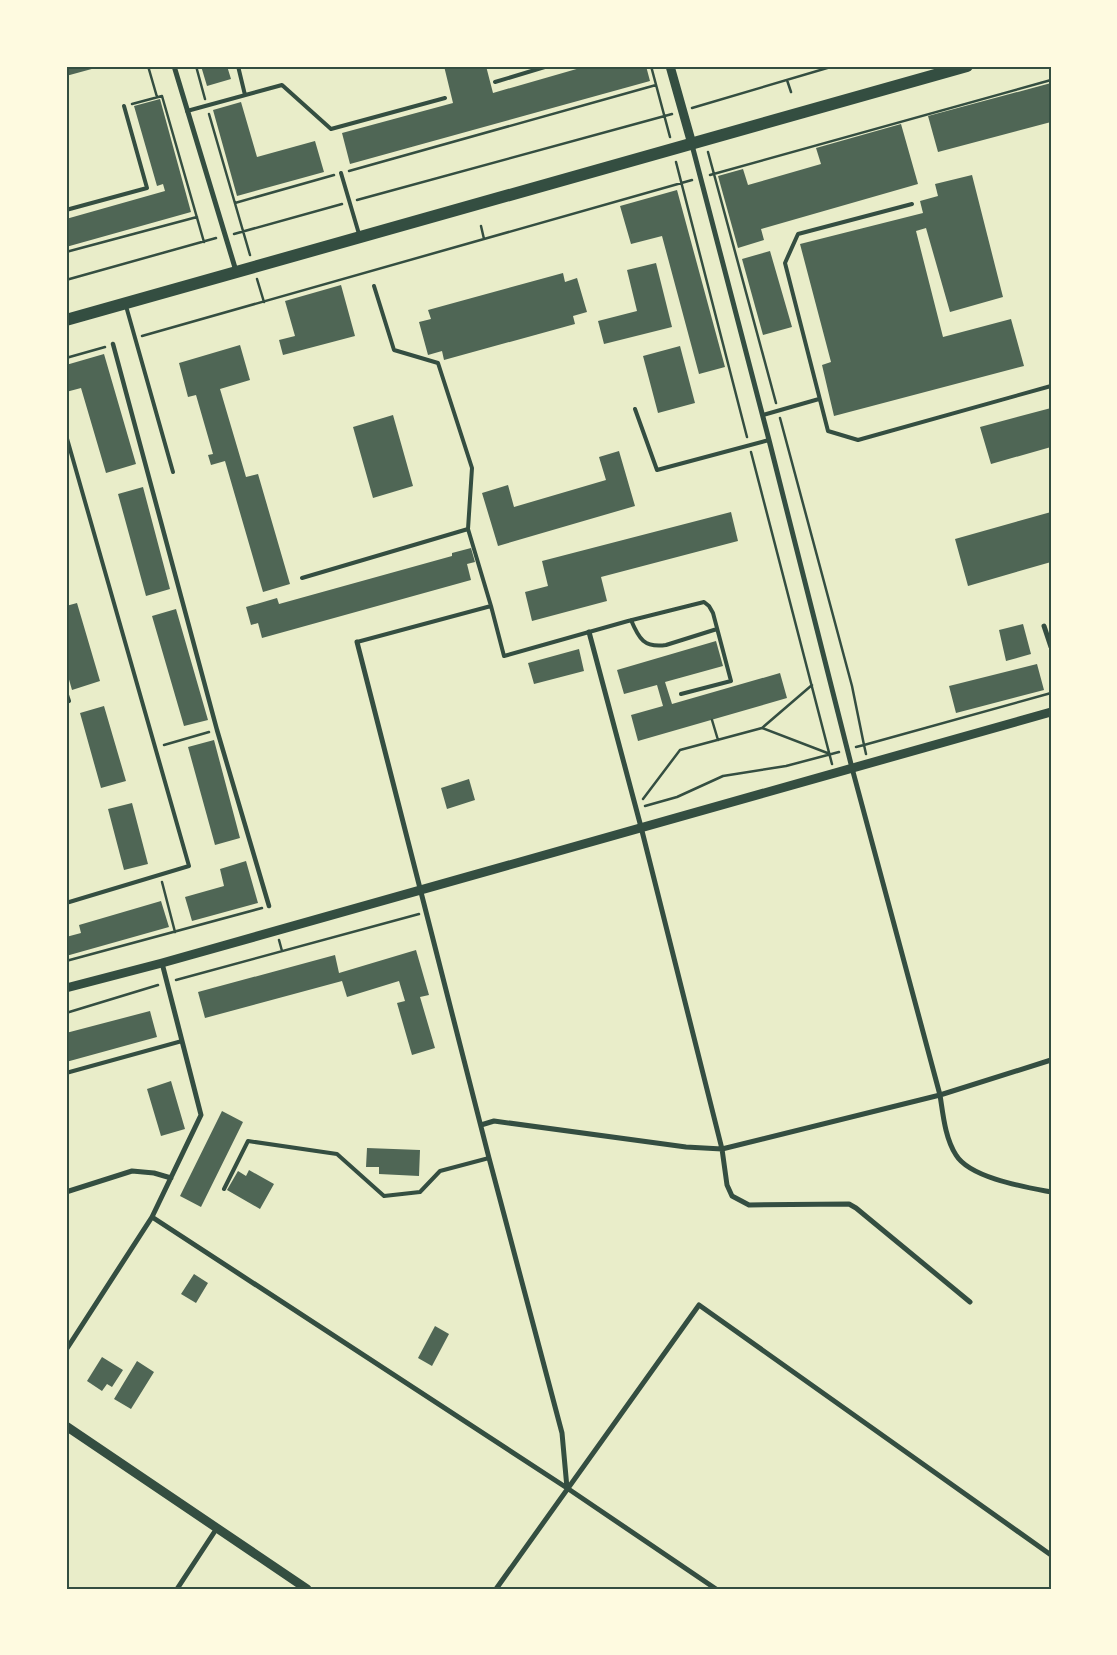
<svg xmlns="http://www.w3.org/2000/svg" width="1117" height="1655" font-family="Arial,sans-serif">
<rect width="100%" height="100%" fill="#e9edc9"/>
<path fill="#4f6655" d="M66,66H99V67L66,76Z
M201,66H227L231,79L207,86Z
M444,66H486L493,93L587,66H646L650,81L350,164L342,133L453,103Z
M1051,83V122L938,152L928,116Z
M160,99L191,212L66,247V219L165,191L163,184L157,186L134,106Z
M241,102L257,157L315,141L324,172L237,196L213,110Z
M901,124L918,184L761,229L764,240L738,248L718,176L743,169L748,185L821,164L816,148Z
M972,175L1003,297L950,312L926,228L916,231L943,337L1011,319L1024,366L834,416L822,365L831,362L800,244L923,213L920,201L938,196L935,184Z
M677,190L725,367L699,374L662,236L631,244L620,206Z
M770,251L792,327L763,335L742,259Z
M656,263L672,327L604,344L598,321L637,311L627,270Z
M563,273L565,282L577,278L587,312L573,316L575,324L444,360L442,351L428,355L419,322L431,319L428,310Z
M341,285L355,336L283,355L279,340L295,336L285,301Z
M240,345L250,380L220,389L246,477L258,474L290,584L263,592L225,461L211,465L208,455L213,454L196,395L188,397L179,363Z
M680,346L695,403L658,413L643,356Z
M104,354L136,464L106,473L81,388L66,392V365Z
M1051,408V447L991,464L980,427Z
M393,415L413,486L373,498L353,427Z
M619,451L635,506L498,546L482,493L508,485L514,507L606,480L599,457Z
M143,487L170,589L146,596L118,494Z
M731,512L738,541L601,577L607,601L532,621L525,592L548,586L542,561Z
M1051,512V562L968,586L955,539Z
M471,548L475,562L467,564L471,580L262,638L258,623L251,625L246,607L277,598L279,604L452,556V553Z
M77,603L100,681L72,690L66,669V606Z
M176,609L208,720L184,726L152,616Z
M1023,624L1031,654L1006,661L999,630Z
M716,641L723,666L665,682L672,704L780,673L787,698L638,741L631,715L663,706L657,685L624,694L617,670Z
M579,649L584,671L534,684L528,663Z
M1037,664L1044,690L956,713L949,686Z
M104,706L126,781L101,788L80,713Z
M214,740L240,838L215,845L188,747Z
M469,779L475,800L447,809L441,788Z
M132,803L148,864L124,870L108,809Z
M246,861L258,903L192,921L185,897L224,886L220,869Z
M161,901L169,927L66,956V937L81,933L79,925Z
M416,950L429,995L420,997L435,1048L412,1055L397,1003L405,1001L399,981L347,997L342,981L205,1018L198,992L335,955L339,973Z
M150,1011L157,1037L66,1062V1033Z
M171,1081L185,1129L161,1136L147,1089Z
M222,1111L243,1122L201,1207L180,1196Z
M367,1148L420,1150L419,1176L379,1174V1167H366Z
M249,1170L274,1184L260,1209L227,1190L238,1171L246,1176Z
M194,1274L208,1283L196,1303L181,1294Z
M435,1326L449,1334L432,1366L418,1358Z
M102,1357L123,1370L112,1387L107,1384L102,1391L87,1381Z
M137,1361L154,1372L131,1409L114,1399Z"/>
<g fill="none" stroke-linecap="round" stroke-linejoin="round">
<path stroke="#344e41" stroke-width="2.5" d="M148,66L157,97
M196,66L205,99
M651,66L670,137
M787,80L791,92
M132,104L162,96L204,242
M692,108L834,66
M209,114L250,255
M708,152L776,403
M676,162L747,437
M349,171L656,85
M710,175L1051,80
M357,200L672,114
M235,203L334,175
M481,226L484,239
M234,234L342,204
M66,252L197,217
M257,279L264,302
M66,280L216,238
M142,336L692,180
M66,358L105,347
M780,418L852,686L864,745L1051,693
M751,452L832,764
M712,720L718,740
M762,728L812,685
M164,745L209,732
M856,747L864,745L866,754
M643,799L680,750L762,728L830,754
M645,806L677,797L723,776L786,766L839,752
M162,882L175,932
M279,940L282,951
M66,961L262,908
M176,980L419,914
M66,1013L158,985"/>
<path stroke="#344e41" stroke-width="4" d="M238,66L245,95
M495,82L548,66
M187,111L282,85L331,129L445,98
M341,173L359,234
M912,204L798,234L785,263L828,431L858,440L1051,386
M66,210L147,188L124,106
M374,286L394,350L438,363L472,468L468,529
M126,306L173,472
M635,409L657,470L769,440
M763,415L819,399
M66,435L189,866L66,903
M302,578L468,529L491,606
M631,620C639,639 644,648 666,645L717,629
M357,642L491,606L504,656L628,621L704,602L709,606L713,613L731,681L681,694
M66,692L69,701L66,702
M66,1073L182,1041
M224,1189L248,1141L337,1154L384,1196L420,1192L440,1171L489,1158"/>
<path stroke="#344e41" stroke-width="4.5" d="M113,344L217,730L269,906"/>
<path stroke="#344e41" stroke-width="5" d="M174,66L236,271
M692,145L769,440L852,768L940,1095C943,1114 945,1138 956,1155C970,1178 1025,1187 1051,1192
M1044,626L1051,647
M589,632L641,827L722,1149L727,1185L732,1196L749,1205L849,1204L856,1208L970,1302
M357,642L489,1158L562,1433L567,1488
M481,1125L494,1121L686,1147L722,1149L940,1095L1051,1060
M66,1192L132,1171L154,1173L171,1178
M152,1217L567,1488L716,1589
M66,1350L152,1217L201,1115L162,963
M177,1589L217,1528
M496,1589L699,1305L1051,1555"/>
<path stroke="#344e41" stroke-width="9" d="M670,66L692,144
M66,988L162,963L1051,712
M66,1426L307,1589"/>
<path stroke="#344e41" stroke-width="12" d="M66,320L967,66"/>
</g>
<rect width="1117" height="1655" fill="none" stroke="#fefae0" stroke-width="135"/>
<rect x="68" y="68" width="982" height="1520" fill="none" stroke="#344e41" stroke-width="2"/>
</svg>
